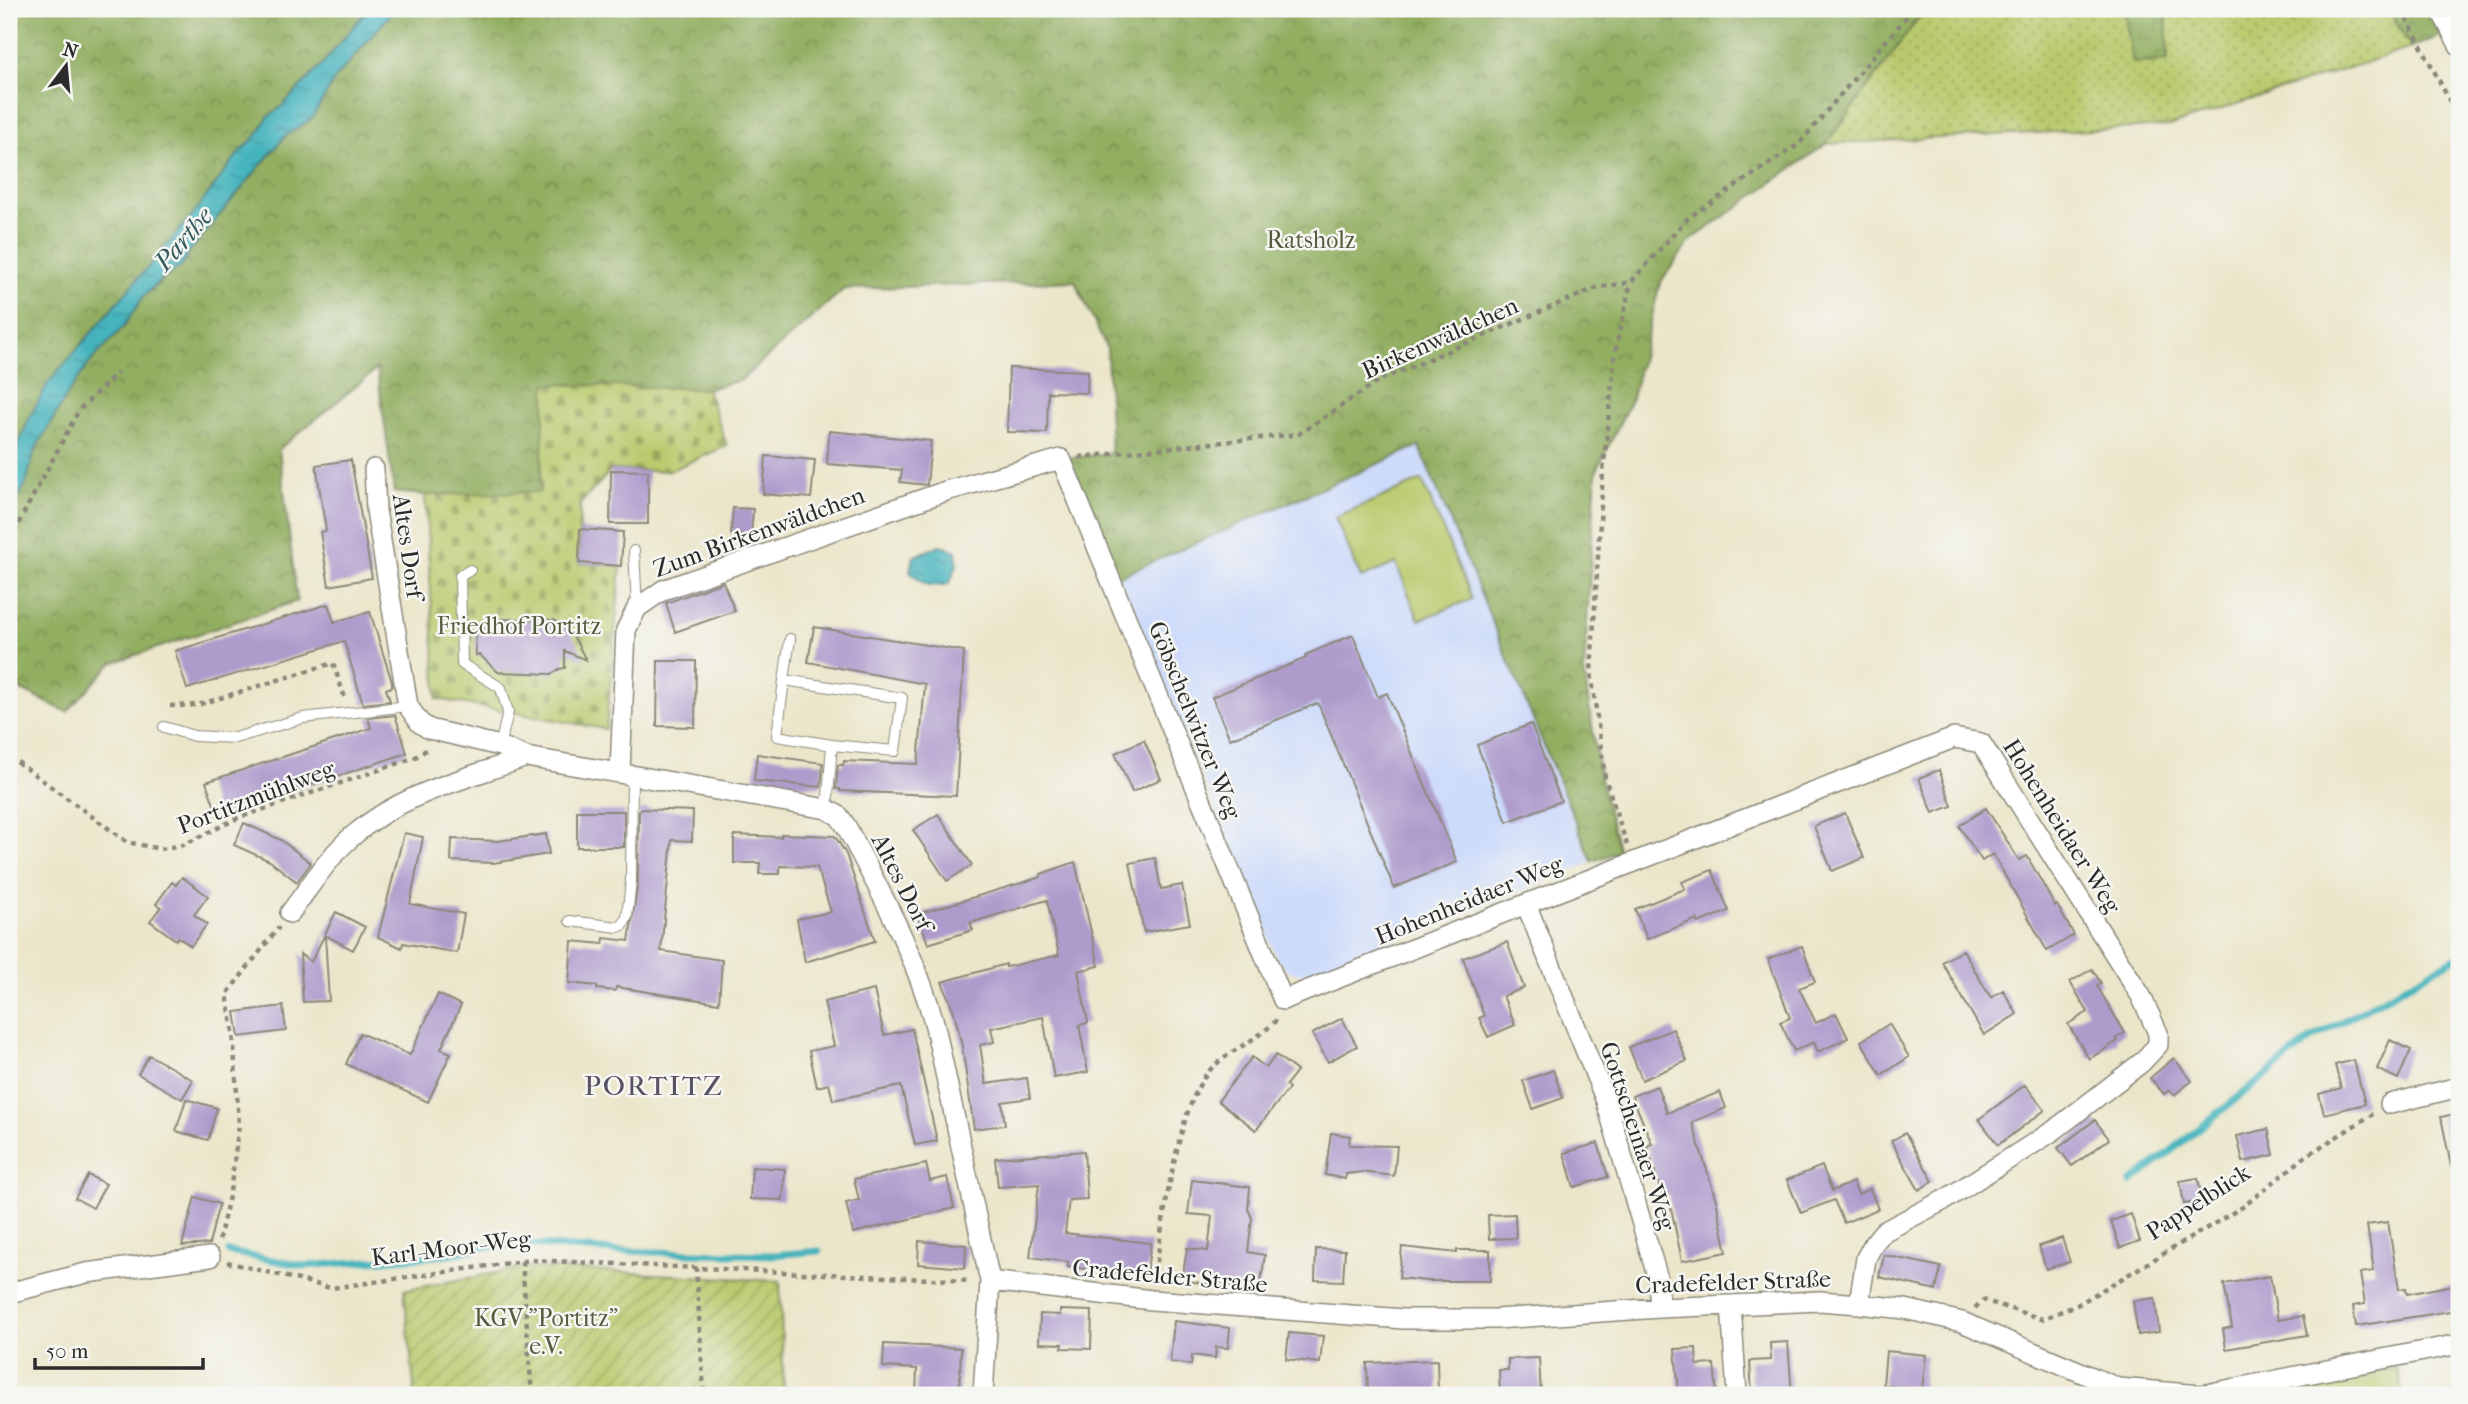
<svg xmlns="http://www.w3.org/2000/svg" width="2468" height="1404" font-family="'IM FELL French Canon',serif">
<defs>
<pattern id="grass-dots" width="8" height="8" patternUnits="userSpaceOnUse" patternTransform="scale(1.75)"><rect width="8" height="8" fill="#b9ca6d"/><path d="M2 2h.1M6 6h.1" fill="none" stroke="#97a45a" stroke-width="1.8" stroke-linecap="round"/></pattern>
<pattern id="forest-crowns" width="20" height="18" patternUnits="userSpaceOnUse" patternTransform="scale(1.75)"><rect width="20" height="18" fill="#92ae60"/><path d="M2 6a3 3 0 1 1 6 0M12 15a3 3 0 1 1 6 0" fill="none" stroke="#778e4f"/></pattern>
<pattern id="cemetery-stones" width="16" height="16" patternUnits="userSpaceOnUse" patternTransform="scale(1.75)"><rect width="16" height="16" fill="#b9ca6d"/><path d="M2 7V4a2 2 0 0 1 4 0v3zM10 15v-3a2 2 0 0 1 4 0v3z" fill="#97a45a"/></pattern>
<pattern id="park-crowns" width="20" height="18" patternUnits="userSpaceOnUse" patternTransform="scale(1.75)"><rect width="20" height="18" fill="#b9ca6d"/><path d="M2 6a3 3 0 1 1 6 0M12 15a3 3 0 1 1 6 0" fill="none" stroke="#97a45a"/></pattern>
<pattern id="garden-furrows" width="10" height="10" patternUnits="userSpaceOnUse" patternTransform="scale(1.75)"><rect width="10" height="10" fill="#b9ca6d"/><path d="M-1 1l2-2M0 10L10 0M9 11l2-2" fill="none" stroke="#97a45a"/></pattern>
<pattern id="water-ripples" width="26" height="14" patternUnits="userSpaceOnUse" patternTransform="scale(1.75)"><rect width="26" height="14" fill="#45b4bd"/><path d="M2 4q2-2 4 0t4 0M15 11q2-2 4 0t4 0" fill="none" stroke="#3a939a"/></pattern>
</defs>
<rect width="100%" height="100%" fill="#f6f6f2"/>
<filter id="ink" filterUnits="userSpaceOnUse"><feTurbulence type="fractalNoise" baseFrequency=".0143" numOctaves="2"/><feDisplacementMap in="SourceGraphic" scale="14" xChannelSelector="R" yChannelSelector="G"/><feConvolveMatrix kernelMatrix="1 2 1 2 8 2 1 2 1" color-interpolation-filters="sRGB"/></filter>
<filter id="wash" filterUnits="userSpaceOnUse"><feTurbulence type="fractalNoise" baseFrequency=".00686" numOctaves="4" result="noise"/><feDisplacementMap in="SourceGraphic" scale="28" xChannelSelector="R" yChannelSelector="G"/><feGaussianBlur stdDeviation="1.57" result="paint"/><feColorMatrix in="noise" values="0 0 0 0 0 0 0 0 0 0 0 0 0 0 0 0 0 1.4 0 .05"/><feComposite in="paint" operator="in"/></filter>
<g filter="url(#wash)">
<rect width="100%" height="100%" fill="#ebe6ca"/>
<path fill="#cddbfa" d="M1411,426L1591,863L1305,975L1290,972L1278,961L1073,465Z"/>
<path fill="url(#grass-dots)" stroke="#727a4c" stroke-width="2" d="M1925,9H2124L2134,63L2168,61L2166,9H2389L2411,48L2169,126L1826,144Z"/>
<path fill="url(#forest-crowns)" stroke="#5e6c46" stroke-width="2" d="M9,9H368L321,66L281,107L268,117L258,134L238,154L191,217L48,383L30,417L9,467Z
M395,9H1925L1826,144L1690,241L1660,283L1632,398L1596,472L1584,672L1600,779L1619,852L1592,861L1419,446L1111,580L1061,459L1111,453L1107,349L1075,281L844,289L741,380L707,389L546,384L540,493L425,495L394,492L377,369L279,449L297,601L112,663L67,712L9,684V519L17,498L26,484L35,450L70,390L91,361L124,326L144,296L185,261L189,252L284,137L312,118L336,77Z
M2124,9H2166L2168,61L2133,63Z
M2389,9H2459V28L2411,48Z"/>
<path fill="url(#cemetery-stones)" stroke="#727a4c" stroke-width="2" d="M546,384L707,389L727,446L669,471L611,470L580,504L579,563L621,566L606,729L437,699L425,495L540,492Z"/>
<path fill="url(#park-crowns)" stroke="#727a4c" stroke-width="2" d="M2397,1368L2403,1395H2249Z"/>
<path fill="url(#garden-furrows)" stroke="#727a4c" stroke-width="2" d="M527,1267L780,1281L784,1395H415L404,1290Z"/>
<path fill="#b9ca6d" stroke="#727a4c" stroke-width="2" d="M1422,480L1472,599L1419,620L1396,563L1361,578L1335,517Z"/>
<path fill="url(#water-ripples)" stroke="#387074" stroke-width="2" d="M368,9H395L336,77L312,118L284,137L189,252L181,267L161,279L144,296L124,326L91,361L70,390L35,450L26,484L17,498L9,519V467L30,417L48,383L191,217L238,154L258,134L268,117L281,107L321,66Z
M940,545L956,551L957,565L949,584C931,588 922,585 910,571L913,557Z"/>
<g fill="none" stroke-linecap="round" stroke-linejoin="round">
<path stroke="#45b4bd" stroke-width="7" d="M2132,1182L2311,1039L2459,956
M229,1252L305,1266L446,1255L484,1247L521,1244L615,1251L773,1255L819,1251"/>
</g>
<g id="blocks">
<path fill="#ae9bcc" d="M1009,368L1088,371L1087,393L1048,392L1047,433L1007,432Z
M829,431L931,441L927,485L900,482L902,470L827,464Z
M766,456L815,460L811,498L763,494Z
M351,460L372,578L329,586L320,532L326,531L316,465Z
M611,470L648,471V524H610Z
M733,508L753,509L751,536L731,534Z
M580,529L623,532L621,566L579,563Z
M723,582L735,611L675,632L666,603Z
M328,604L334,622L370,612L392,682V687L386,689L390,701L363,704L344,641L187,689L175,651Z
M498,619L554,620L560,625H566V631L571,632L586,660L565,651V668L559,669L552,674L498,672L480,655H476L475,633H480V630L489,629Z
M814,627L964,651L956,796L840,791V789H836L838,765H843L844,761L918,764L925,684L808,662Z
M1353,635L1378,697L1387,693L1457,862L1394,888L1318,703L1230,739L1212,697L1306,658L1305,655Z
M658,661H696L695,727L657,726Z
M395,715L407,753L218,816L206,782L371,728L368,718Z
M1531,724L1561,801L1507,822L1477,745Z
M1144,740L1161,779L1132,792L1115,753Z
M757,754L823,763L821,787L754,781Z
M1939,770L1952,806L1933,813L1919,778Z
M1986,808L2019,860L2027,856L2055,906L2057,905L2074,935L2047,951L1993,854L1982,861L1959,826Z
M642,809L693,811L692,841L672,840L661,951L722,960L719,1003L616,987L615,991L597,989V986L569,983L572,941L603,944L604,938L629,941L638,882L639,811Z
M577,811H624V847H577Z
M1845,813L1864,858L1832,871L1814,826Z
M938,814L972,865L947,881L913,830Z
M244,823L281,840L311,863L297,882L270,861L234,845Z
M404,833L423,837L410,904L464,914L457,953L403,943L402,948L378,937Z
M546,834L549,854L493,863L451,861L452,839L498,841Z
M781,834L835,836L846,854L875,941L805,962L797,919L831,912L817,867L780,866V874H759L760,863H734V835L781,837Z
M1155,858L1161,889L1182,885L1190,924L1144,932L1130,863Z
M1075,862L1099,966L1078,971L1088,1023L1079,1025L1088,1072L1054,1078L1043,1017L991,1028L994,1042L980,1045L986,1084L1027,1078L1030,1098L1002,1102L1005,1125L974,1129L962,1046L954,1012L942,982L1006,964V967L1059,955L1047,900L970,923L973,930L928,944L918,914L1041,877V874Z
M1712,870L1729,911L1698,923L1697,919L1647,939L1635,909L1685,889L1682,882Z
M182,877L208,896L194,915L207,924L191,946L178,937L176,940L150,921L161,907L156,904L172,882L176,885Z
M336,912L365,927L353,950L325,935L329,1001L303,1002L300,954L311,962Z
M1507,942L1524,988L1503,996L1515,1025L1488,1037L1479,1018L1484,1016L1463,958Z
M1802,946L1815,982L1799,988L1816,1023L1836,1013L1848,1038L1818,1052L1814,1042L1794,1051L1780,1022L1790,1018L1768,959Z
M1963,950L1991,998L2003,990L2017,1014L1984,1035L1942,962Z
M2092,969L2101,983L2097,986L2125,1033L2116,1038L2118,1041L2089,1059L2068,1024L2088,1012L2070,982Z
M874,990L884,1035L912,1029L937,1141L915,1145L901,1086L833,1100L829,1084L817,1087L809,1051L834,1046L824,1002Z
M438,994L461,1005L441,1049L451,1053L428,1102L346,1064L360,1033L410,1055Z
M283,1006L286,1031L239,1037L235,1012Z
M1342,1018L1357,1046L1328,1062L1312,1034Z
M1889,1024L1909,1057L1881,1075L1861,1041Z
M1673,1029L1687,1061L1642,1080L1629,1047Z
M2390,1040L2411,1050L2398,1079L2377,1069Z
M149,1055L193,1080L182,1099L138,1074Z
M1276,1055L1297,1071L1286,1085L1289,1088L1256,1130L1218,1101L1252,1057L1266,1068Z
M2174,1058L2192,1081L2174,1095L2169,1090L2164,1094L2150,1078Z
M2354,1060L2365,1104L2324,1114L2319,1094L2341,1088L2335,1065Z
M1553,1070L1563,1098L1533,1109L1523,1081Z
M2025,1085L2045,1110L1998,1145L1979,1119Z
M1657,1086L1667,1113L1720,1092L1726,1108L1692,1122L1716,1200L1727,1252L1682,1261L1668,1193L1662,1195L1647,1146L1652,1144L1632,1096Z
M186,1099L217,1108L208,1140L176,1131Z
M2459,1113V1165L2451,1166L2441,1117Z
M2095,1120L2109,1139L2072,1166L2058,1148Z
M2268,1129L2274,1155L2243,1162L2237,1136Z
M1331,1133L1350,1136L1349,1145L1397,1146L1394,1176L1362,1172L1346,1174L1345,1179L1325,1175Z
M1905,1133L1933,1181L1919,1190L1891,1141Z
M1598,1143L1608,1177L1574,1187L1564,1153Z
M1084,1151L1087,1199L1069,1200L1065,1233L1151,1243L1146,1276L1068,1267V1262L1030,1257L1039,1184L998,1187L995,1158Z
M926,1164L930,1181L947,1177L954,1208L853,1233L846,1203L859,1200L854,1179Z
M1822,1166L1832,1191L1853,1182L1858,1194L1870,1189L1878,1209L1844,1223L1834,1200L1801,1213L1787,1180Z
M752,1167L785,1169L783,1200L750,1199Z
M88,1175L106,1184L93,1208L75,1198Z
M2198,1178L2202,1201L2184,1204L2180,1181Z
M1192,1180L1250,1187L1248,1209L1252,1218L1248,1252L1265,1255L1260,1288L1182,1281L1187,1248L1208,1251L1212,1216L1188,1214Z
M195,1197L219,1204L209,1244L182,1246Z
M1515,1214L1516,1238L1489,1239L1488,1215Z
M2131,1214L2140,1241L2120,1248L2111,1221Z
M2388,1222L2399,1289L2406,1288L2407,1294L2453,1285L2457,1310L2356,1326L2353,1306L2365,1304L2360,1273L2374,1271L2367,1225Z
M2062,1238L2070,1262L2046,1269L2039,1246Z
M919,1241L966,1245L965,1268L918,1264Z
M1402,1247L1457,1253V1250H1490V1281H1427L1399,1278Z
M1316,1249L1345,1250L1343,1281L1315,1280Z
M1884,1255L1941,1267L1936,1290L1879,1277Z
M2270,1276L2278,1320L2303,1316L2307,1335L2226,1349L2223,1329L2232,1327L2224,1284Z
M2155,1298L2159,1332L2138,1335L2133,1301Z
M1060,1310L1092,1311L1091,1349L1062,1348L1063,1344L1039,1343L1040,1314L1060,1315Z
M1174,1321L1230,1328L1228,1348L1216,1347L1215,1358L1192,1355L1191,1365L1170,1362Z
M1289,1333L1323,1336L1320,1363L1286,1359Z
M1788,1342L1792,1395H1752L1750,1361L1771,1360L1770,1343Z
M884,1344L961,1348L959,1395H916L917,1369L883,1367Z
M1696,1348L1697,1365L1714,1364L1717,1395H1679L1675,1349Z
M1886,1351L1926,1355L1922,1389L1883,1385Z
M1539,1358L1541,1395H1500L1499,1370H1508V1359Z
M1437,1360L1438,1394L1368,1395L1367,1363Z"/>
</g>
</g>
<g filter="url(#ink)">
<use href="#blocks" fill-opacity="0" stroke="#8b887a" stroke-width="2"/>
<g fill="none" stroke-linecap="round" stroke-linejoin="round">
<g stroke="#8b887a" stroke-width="12">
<path id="service" d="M634,551L637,607
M470,570L460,576L462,664L501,688L508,712L500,746
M790,639L784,680L902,698L895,751L832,745L827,809
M784,680L777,736L832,745
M164,727L194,736L235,738L303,718L408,706
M570,921L618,927L623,925L627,917L631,881L632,775"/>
</g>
<g stroke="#8b887a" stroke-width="22">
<path id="minor" d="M2440,9L2459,45
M374,469L376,510L408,706L420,723L429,729L500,746L526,757L827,809L839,816L846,826C880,891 916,955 935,1026L990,1281L983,1395
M620,772L626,630L637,608L663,590L946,491L1061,459L1283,1000L1526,904L1954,738L1981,743L2141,996L2158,1033V1045L2141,1063L2053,1131L1946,1199L1883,1232L1874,1243L1866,1258L1859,1304
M1526,904L1606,1101L1658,1279L1660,1308
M290,913C310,887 329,855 355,834C404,792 467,779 526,757
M2390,1104L2459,1087
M990,1281L1152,1300L1404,1319H1496L1660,1308L1820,1301L1859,1304L1905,1309L1962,1322L2118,1388L2201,1395L2459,1344
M9,1293L86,1273L210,1257
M1731,1305L1737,1395"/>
</g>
<path stroke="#8b887a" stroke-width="4.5" stroke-dasharray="5 5" stroke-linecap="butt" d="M2402,9L2459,119
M1079,457L1299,434L1380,380L1596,288L1631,282L1688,218L1799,144L1913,9
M9,541L79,410L118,372
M170,706L198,705L333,663L345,698
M9,756L127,842L160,849L183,845L238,818L414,758L429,748
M1627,845L1605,778L1591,672L1603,472L1615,353L1631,282
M219,1240L230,1192L239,1125L233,1032L227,994L279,927
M522,1261L532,1395
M227,1262L331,1288L531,1260L971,1281
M696,1267L704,1395
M1154,1282C1161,1232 1177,1107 1209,1071C1227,1051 1262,1038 1277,1019
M1975,1308L1983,1300L2042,1319L2077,1305L2244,1206L2306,1156L2373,1114"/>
<use href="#service" stroke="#fff" stroke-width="10"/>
<use href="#minor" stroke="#fff" stroke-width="19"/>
</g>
</g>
<g text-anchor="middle" stroke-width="5" stroke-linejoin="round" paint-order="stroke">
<g font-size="24" fill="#565b3f" stroke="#f6f6f2">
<text x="1311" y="248">Ratsholz</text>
<text x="519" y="634">Friedhof Portitz</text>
<text x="546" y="1326">KGV "Portitz"<tspan x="546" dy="28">e.V.</tspan></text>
</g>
<g font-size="24" fill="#2b2b2b" stroke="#f6f6f2">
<text transform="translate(1440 338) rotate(-24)" y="8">Birkenwäldchen</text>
<text transform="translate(759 532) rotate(-20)" y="8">Zum Birkenwäldchen</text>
<text transform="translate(408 546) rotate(82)" y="8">Altes Dorf</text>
<text transform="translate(1195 720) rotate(68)" y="8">Göbschelwitzer Weg</text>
<text transform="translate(256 797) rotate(-21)" y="8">Portitzmühlweg</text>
<text transform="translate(2062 826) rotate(58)" y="8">Hohenheidaer Weg</text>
<text transform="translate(902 882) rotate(63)" y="8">Altes Dorf</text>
<text transform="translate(1469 900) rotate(-22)" y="8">Hohenheidaer Weg</text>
<text transform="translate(1638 1136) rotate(72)" y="8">Gottscheinaer Weg</text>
<text transform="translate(2198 1202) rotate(-33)" y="8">Pappelblick</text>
<text transform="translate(451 1248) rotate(-7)" y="8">Karl-Moor-Weg</text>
<text transform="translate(1170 1276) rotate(5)" y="8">Cradefelder Straße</text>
<text transform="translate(1733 1282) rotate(-2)" y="8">Cradefelder Straße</text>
</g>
<g font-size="26" font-style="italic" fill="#345b5e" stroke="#f6f6f2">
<text transform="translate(183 239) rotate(-49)" y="9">Parthe</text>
</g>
<g font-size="28" letter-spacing="2" fill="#595263" stroke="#f6f6f2">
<text x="654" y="1095">PORTITZ</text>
</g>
</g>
<rect width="2468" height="1404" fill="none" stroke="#f6f6f2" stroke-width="35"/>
<g transform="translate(66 66) rotate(16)" stroke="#f6f6f2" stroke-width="5" paint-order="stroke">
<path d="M0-5L12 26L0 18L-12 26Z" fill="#2b2b2b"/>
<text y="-10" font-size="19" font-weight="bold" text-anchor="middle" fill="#2b2b2b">N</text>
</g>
<path d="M35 1358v10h168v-10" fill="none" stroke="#2b2b2b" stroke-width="3.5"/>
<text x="46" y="1358" font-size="21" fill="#2b2b2b" stroke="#f6f6f2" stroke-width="5" paint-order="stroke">50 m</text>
</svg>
